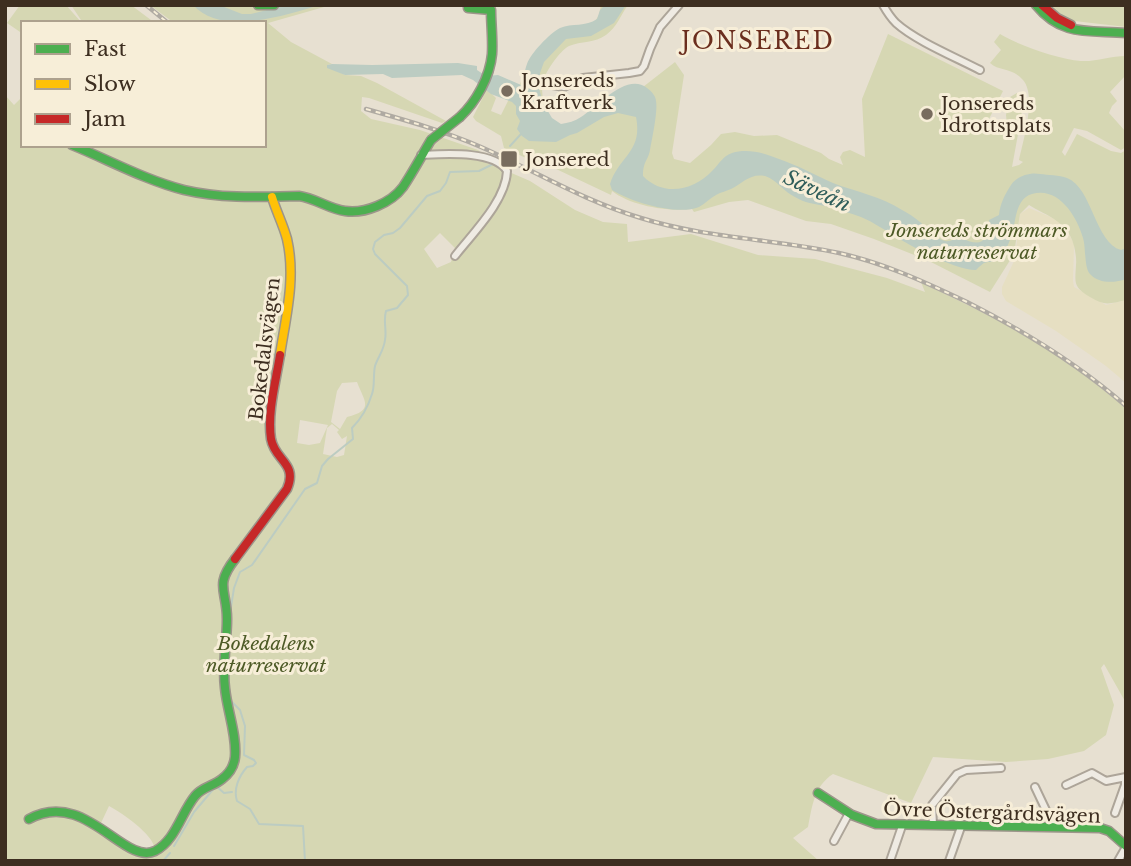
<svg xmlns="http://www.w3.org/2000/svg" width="1131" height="866" font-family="'Libre Baskerville',serif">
<rect width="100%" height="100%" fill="#e7e0d1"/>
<path fill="#e6dfc2" d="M1029,208L1058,220L1066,228L1074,244L1073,281L1074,287L1106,305L1126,300V383L1106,366L1056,331L1006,301L1002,294V287L1015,259L1020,214Z"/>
<path fill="#d6d7b3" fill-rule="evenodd" d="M20,5H66L81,22L23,23V34L7,23Z
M71,5H131L155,23H83Z
M150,5H249C266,12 273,7 289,5C303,4 317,5 331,5L268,23L291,42L332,64L327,65L345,75L361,76L377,83L446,121L442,123L369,98L362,97L361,111L371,119L420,130L478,150L502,169L530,181L575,210L603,222L627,224L628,242L691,234L758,255L815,259L887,278L925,292L921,282C966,304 1011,325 1054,353C1079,369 1102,389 1126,408V703L1104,664L1101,668L1114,705L1106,735L1084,751L1048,759L1006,762L933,757L911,803L833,774C814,786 812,807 808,827L793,838L819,861H5V95L14,105L23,96V145H85L90,147L92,145H264V23H174ZM440,233L455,248L451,262L437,268L424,249ZM357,382C364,401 375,410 347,417L340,429L331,422L337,391L342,383ZM300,420L328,425L320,443L309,445L297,443ZM332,424L339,430L337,432L342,439L347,436L344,455L337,457L323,454L327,428ZM109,806C122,813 153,834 155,849L143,851L129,847L101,823Z
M601,5H628C620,16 617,27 606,35C595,43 581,41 569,46C560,50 543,75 542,85C542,95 544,115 551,121C555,124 562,127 566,129L643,87L675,62L684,75L672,153L674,159L690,163L711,145L721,134L735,132L754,136L777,135L821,153L829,159L843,165L840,157L843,152L850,150L865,157L862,99L888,34L1003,91L984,129L1002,131L1007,125L1006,115L1010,97L1017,93H1023V107L1012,167L1019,165L1023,162L1019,160C1023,141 1037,96 1023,80C1012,67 1000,72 990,63L1001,50L994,42L1000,34C1020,46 1058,59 1081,61C1095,62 1111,56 1126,56V75L1110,92L1117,101L1112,106L1109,113L1126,132V147L1121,150L1087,131L1074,128L1062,152L1065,156L1077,134L1111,151L1121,153L1126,150V300C1109,304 1105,306 1090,297C1073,287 1075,283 1076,265C1077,257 1074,241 1069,234C1059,218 1045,215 1029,205L1020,214L1014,254L990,292L927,260L874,239L831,224L806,221L748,200L729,202L694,212L692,209C669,212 631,206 612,191L611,195L554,168L526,158L504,148L501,136L476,121L473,117L483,97L484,86L496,98L491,111L501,115L509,99L513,100L525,72L536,51L594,23L599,15Z
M1046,5H1126V27L1066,20Z"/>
<path fill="#bcccc2" d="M193,5H219L242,14H251L287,5H320C285,15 222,37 193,5Z
M605,5H626L614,23L591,36L566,39L544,62L540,73L539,88L543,103L552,118L561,124C568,123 575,121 581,117C598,107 626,72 647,88C651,91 656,96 656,101C658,111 652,139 650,150C648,161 643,161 643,176C663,197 694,191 713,170C720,163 722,157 732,153C747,148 765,153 779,159C797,165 815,175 833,183C856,192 881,196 902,210C908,213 914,217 920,222C927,227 935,239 945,241C950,242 955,239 960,237C980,248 988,243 989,220L999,215C1000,204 1005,194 1011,185C1017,176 1030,172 1040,174C1048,175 1059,175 1067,178C1092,187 1095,243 1121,250L1126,248V279C1115,283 1099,284 1090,274C1084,268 1086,247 1083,238C1077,216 1058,186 1032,194C1015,199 1016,221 1012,235C1009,242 1005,254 999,259C995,262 989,261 984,263C982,264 977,269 976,270C955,270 912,247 893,235C883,229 873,222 861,217C850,213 837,209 825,206C814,204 805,203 795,197C784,192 777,180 765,176C750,173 743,183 731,189C727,191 721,192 716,195C710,198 705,204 699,207C677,216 631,202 612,190L610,184C619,156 643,152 636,117L618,113L604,117L577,133L570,135L556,142L529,141L522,136L517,129L520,121L516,114V106L512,102L491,94L473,80L462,75L392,78L383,74L345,75L327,68V65L332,64L372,65L458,63L477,66V70L486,76L498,75L521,85C525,78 524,71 527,64C531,53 549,34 560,28C572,23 586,27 597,19L600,10Z"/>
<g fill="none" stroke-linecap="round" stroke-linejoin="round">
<path stroke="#bcccc2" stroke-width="2" d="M510,146L521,134
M230,613L234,588L240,572L252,565L305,489L317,483L322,466L328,459L353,439L352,428C362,418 368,407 372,394C375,386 373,375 375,366C378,357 384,350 385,340C387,330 383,321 386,311L397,308L408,295L407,286L375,254L373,249L375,242L384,235L393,233L400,228L427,196L440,191L446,183L450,172L479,171L493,164
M228,675L230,700L240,710L245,726L244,755L254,760L256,763L253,766L247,767C239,776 233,789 237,801L250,809L259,824L303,826L305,861
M174,846L194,812L216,786L224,793L232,792
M163,861L170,853"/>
<g stroke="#ada599" stroke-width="10">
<path id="street" d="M883,5C887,12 891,18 896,23C916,41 955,57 980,70
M541,83L564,87L583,78L629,73L640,71L644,66L650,49L660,27L679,5
M421,155C444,154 494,150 507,171C506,201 472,234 455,256
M1066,785L1092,773L1106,781L1126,777
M1035,787L1054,827
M1115,813L1125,785V778
M933,825L932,805L957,774L966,770L1001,768
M834,841L848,815
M890,861L902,826
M949,861L961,827
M1118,861L1126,847"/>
</g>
<g stroke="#9c958a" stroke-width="11">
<path id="fast" d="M258,5H274
M1036,5C1062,37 1089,30 1126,33
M460,117C476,102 490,77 492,54C493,40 491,24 491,10L468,8V5
M72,145C109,160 145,180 184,190C222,199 261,197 299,196C315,198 329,209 345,211C365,214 391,203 403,187C413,172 422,155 431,140
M818,793L852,815L876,824L1100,828L1109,831L1126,846
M29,819C85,788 124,866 155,851C176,840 181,813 195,796C202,787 214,786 222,779C230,773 234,767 235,757C237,735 227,710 225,688C222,665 227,642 227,619C227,590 214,586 235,559"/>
</g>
<g stroke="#9c958a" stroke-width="11">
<path id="slow" d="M272,197C276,211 283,224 287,239C296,278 286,316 280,355"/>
</g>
<g stroke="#9c958a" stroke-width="11">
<path id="jam" d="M1042,5L1057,18L1071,25
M235,559L287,489C298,463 275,461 271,439C267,412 276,381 280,355"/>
</g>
<use href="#street" stroke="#efebe3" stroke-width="6"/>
<use href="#fast" stroke="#4caf50" stroke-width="8"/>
<use href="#slow" stroke="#ffc107" stroke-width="8"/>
<use href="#jam" stroke="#c62828" stroke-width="8"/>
<g stroke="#afaaa2" stroke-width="4.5">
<path id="rail" d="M146,5L168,23
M366,109C405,120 444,131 481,147C535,171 584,201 641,218C705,238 773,239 839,253C884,263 925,282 967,302C1024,331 1077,363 1126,406"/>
</g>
<use href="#rail" stroke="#f7eed8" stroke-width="2" stroke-dasharray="5" stroke-linecap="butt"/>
<g stroke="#9c958a" stroke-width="11" stroke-linecap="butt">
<path id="fast-bridge" d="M431,140L460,117"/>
</g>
<use href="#fast-bridge" stroke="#4caf50" stroke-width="8"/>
</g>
<g fill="#786c5e" stroke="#f7eed8" stroke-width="2.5">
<circle cx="507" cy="91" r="7"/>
<circle cx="927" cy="114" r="7"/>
<rect x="500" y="150" width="18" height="18" rx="3.5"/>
</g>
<g text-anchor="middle" stroke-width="6" stroke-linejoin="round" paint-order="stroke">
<g font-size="19" fill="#3d2e20" stroke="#f7eed8" text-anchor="start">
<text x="521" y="87">Jonsereds<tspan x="521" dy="22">Kraftverk</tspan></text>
<text x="941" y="110">Jonsereds<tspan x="941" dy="22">Idrottsplats</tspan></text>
<text x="525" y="166">Jonsered</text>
</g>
<g font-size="19" font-style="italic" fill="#4d5a26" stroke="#f7eed8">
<text x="977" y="237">Jonsereds strömmars<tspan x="977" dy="22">naturreservat</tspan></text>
<text x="266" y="650">Bokedalens<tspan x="266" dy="22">naturreservat</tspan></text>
</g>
<g font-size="19" fill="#3d2e20" stroke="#f7eed8">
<text transform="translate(264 349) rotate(-83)" y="7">Bokedalsvägen</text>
<text transform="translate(992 812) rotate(2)" y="7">Övre Östergårdsvägen</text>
</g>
<g font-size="21" font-style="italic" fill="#2f5d5a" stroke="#f7eed8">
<text transform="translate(817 191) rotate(25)" y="7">Säveån</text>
</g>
<g font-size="23" letter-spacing="2" fill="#6b2e1e" stroke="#f7eed8">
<text x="758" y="49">JONSERED</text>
</g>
</g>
<rect width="1131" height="866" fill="none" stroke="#3d2e20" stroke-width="14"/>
<rect x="21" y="21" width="245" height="126" fill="#f7eed8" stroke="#ada18e" stroke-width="2"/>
<rect x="35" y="44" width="35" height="10" fill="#4caf50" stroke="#ada18e" stroke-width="2"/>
<text x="84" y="56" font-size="21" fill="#3d2e20">Fast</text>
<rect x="35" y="79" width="35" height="10" fill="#ffc107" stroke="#ada18e" stroke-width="2"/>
<text x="84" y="91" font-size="21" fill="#3d2e20">Slow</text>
<rect x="35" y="114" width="35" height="10" fill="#c62828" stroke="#ada18e" stroke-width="2"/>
<text x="84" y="126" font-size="21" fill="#3d2e20">Jam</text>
</svg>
